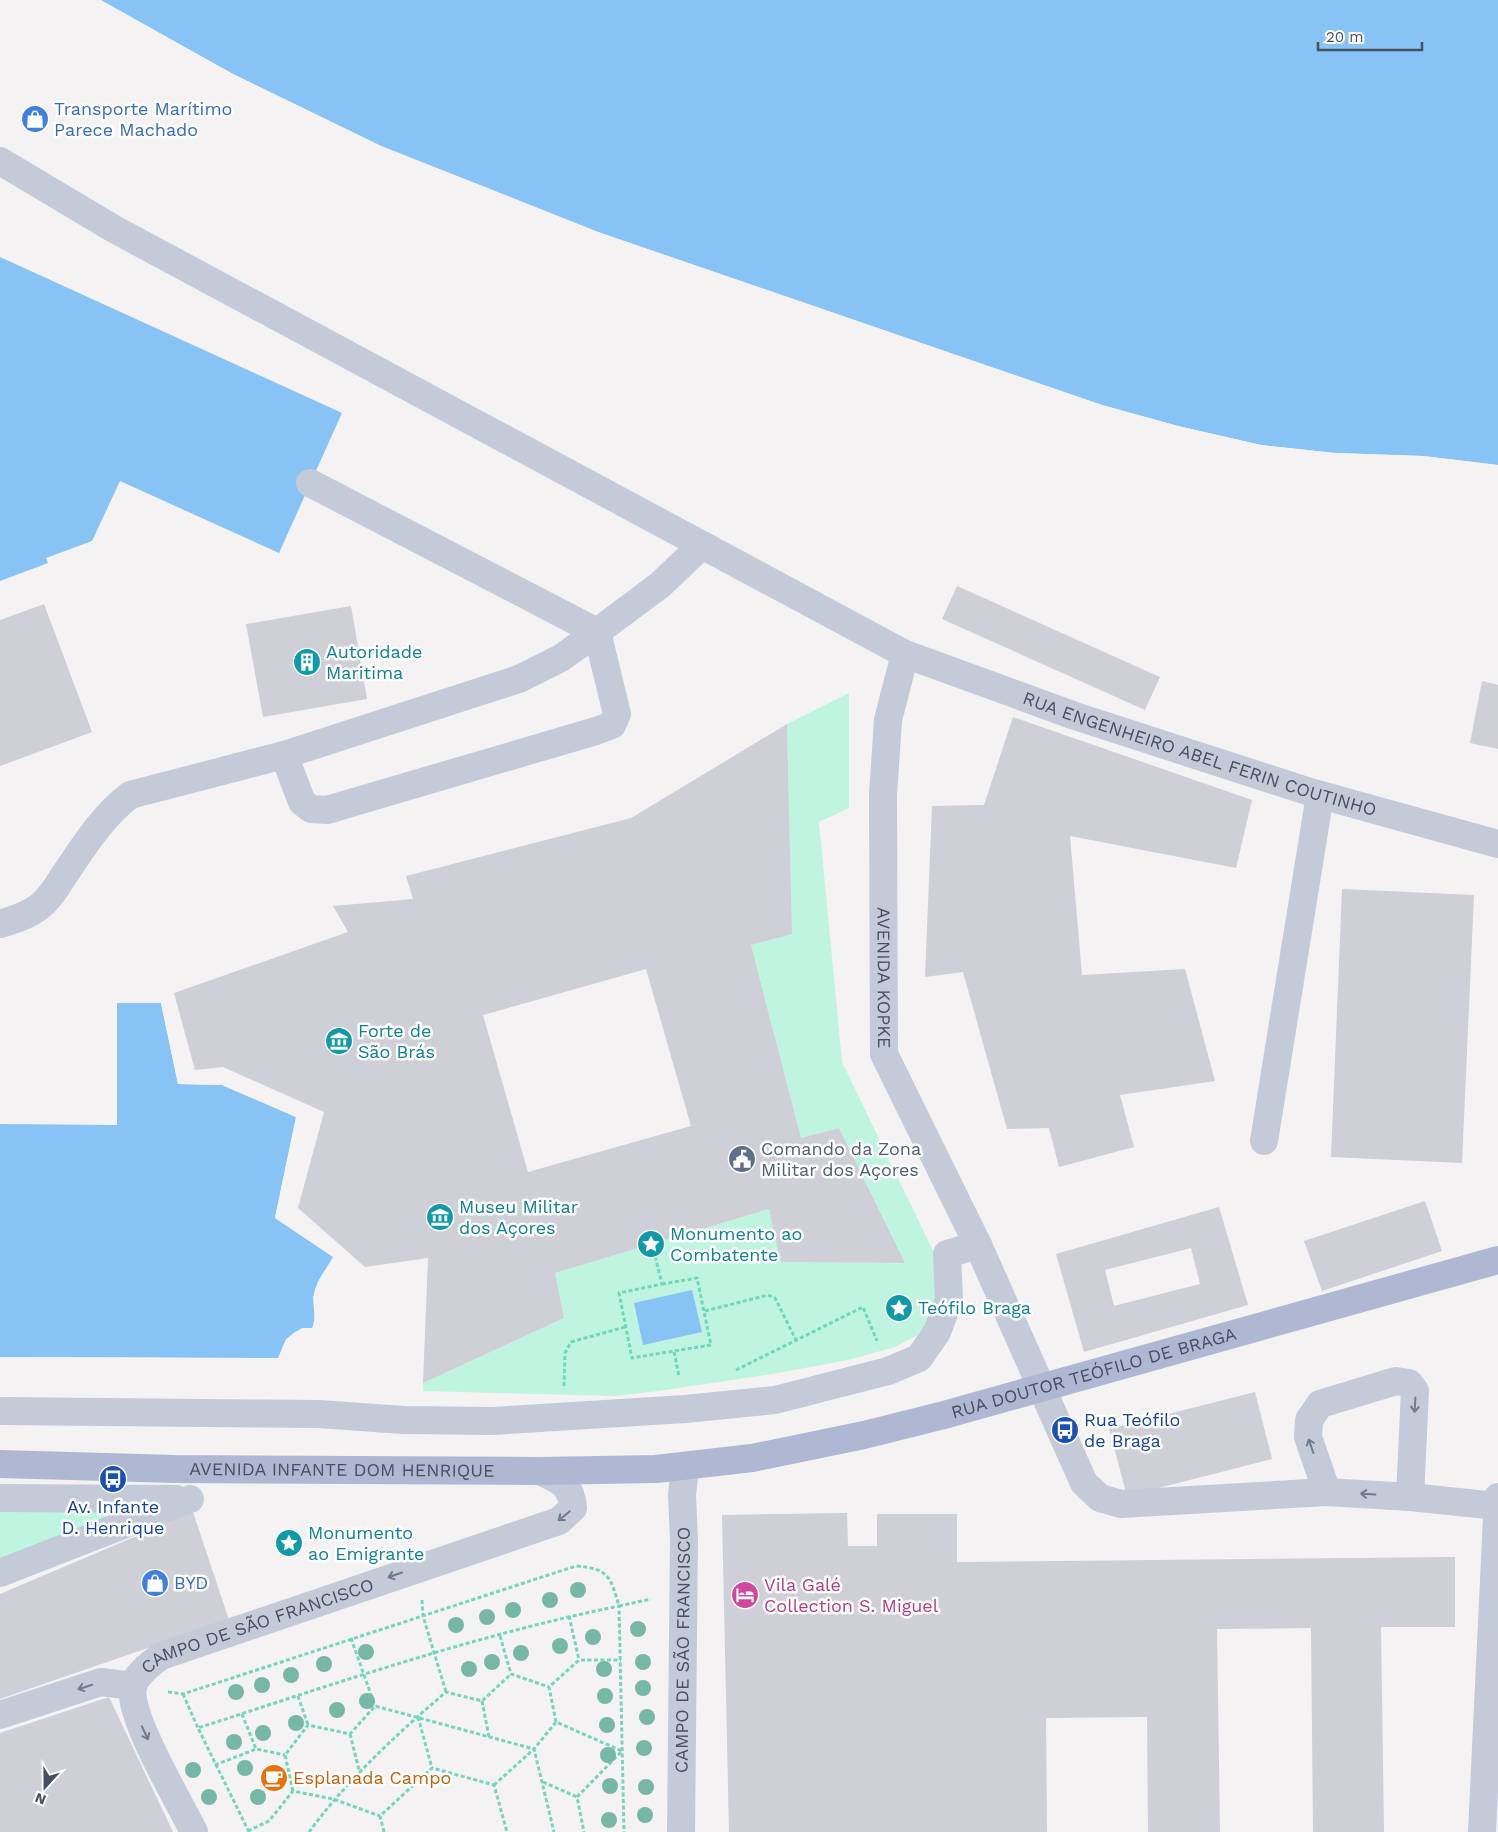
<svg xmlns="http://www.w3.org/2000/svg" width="1498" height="1832" font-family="'Work Sans',sans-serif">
<rect width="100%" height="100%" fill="#f4f2f2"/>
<path fill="#bef4e0" d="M849,693V808L819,822L842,1062L936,1257L937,1301L928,1322L916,1336L895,1347L848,1360L772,1374L658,1391L616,1396L423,1391V1383L564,1318L555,1273L769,1209L782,1262L905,1263L839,1128L801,1138L751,945L792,933L787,724Z
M0,1506H112L110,1516L0,1560Z"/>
<path fill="#87c3f5" d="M101,0H1498V465L1423,456L1335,453L1261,445L1178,426L1102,405L598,232L381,146L233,74Z
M0,257L342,413L279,553L120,481L92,541L46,558L48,563L0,581Z
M117,1003H161L178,1084L222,1085L296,1117L275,1218L334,1257C326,1269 315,1282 314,1296C312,1308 317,1316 312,1328C291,1328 285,1340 279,1358L0,1357V1124L117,1125Z
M692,1290L702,1332L643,1345L634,1303Z"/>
<path fill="#f4f2f2" d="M98,0L233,74L381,146L598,232L1102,405L1178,426L1261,445L1335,453L1423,456L1498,465V467L1423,459L1335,455L1261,448L1177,428L1101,407L597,234L380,148L232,77Z
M117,1000L163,1001L180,1082H223L298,1116L278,1217L336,1257L320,1283L316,1297L318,1320L314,1329L303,1330L288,1340L280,1360H0V1357L278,1358L286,1339L302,1328H312L316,1320L313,1297L318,1282L333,1257L275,1218L296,1117L222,1085L178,1084L161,1003H117Z"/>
<path fill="#cecfd7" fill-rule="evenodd" d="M957,586L1160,677L1145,710L942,619Z
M44,604L92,732L0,766V620Z
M351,606L367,699L263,717L246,624Z
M1482,681L1498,685V749L1470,743Z
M1013,717L1252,800L1236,868L1070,836L1082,975L1185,969L1215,1081L1120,1095L1134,1147L1059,1167L1049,1128L1007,1129L963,972L925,977L932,806L984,805Z
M787,724L792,934L751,945L801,1138L839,1128L905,1263L781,1262L769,1209L555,1273L564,1318L423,1383L428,1258L365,1267L298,1208L324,1112L223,1067L195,1070L174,993L348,932L333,906L413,899L406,876L631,818ZM646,969L691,1126L528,1172L483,1015Z
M1342,889L1474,895L1462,1163L1331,1157Z
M1425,1201L1442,1251L1322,1291L1304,1241Z
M1219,1207L1248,1305L1084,1352L1056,1254ZM1191,1248L1200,1284L1114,1306L1105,1270Z
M1255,1392L1272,1459L1127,1496L1109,1429Z
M193,1512L229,1620L0,1699V1594Z
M847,1513L848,1546H877V1514H957V1562L1455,1557V1627H1381L1384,1832H1313L1311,1628L1217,1629L1220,1832H1148L1147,1717L1046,1718L1047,1832H729L722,1515Z
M109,1697L173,1832H0V1733Z"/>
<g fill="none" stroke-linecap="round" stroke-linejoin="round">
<path stroke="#72d6bd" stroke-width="3" stroke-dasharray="4 2.5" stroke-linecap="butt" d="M652,1244L662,1284L619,1293L632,1358L674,1351L679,1377
M662,1284L697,1278L711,1345L674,1351
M705,1311L768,1295L775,1298L796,1340
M736,1370L863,1307L877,1341
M564,1386L565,1353L571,1342L625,1327
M422,1600L423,1616L446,1692
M569,1616L579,1660
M500,1636L511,1674L549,1687
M351,1638L375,1706
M168,1692L183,1694L576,1566C609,1569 610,1576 619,1606L651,1599
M183,1694L198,1728
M298,1696L308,1725
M482,1701L489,1737
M242,1714L256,1749L285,1755
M418,1717L432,1768
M556,1722L549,1687L579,1660H621
M350,1734L360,1774
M215,1765L256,1749
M543,1782L577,1797
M494,1785L534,1749L556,1722L622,1751L577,1797L584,1832
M293,1791L285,1755L308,1725L350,1734L375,1706L534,1749L554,1832
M248,1831L269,1821L293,1791L333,1799L380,1816
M249,1832L198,1728C337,1683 476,1635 619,1606L624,1832
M309,1832C347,1780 397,1734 446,1692L482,1701L511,1674
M384,1832L380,1816L432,1768L494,1785L507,1832"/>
<g stroke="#c4cad7" stroke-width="28">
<path id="s1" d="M0,161L114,229L905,654L1075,716L1310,792L1498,844"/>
<path id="s2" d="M905,654L888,720L883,795L884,1054L978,1245L1084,1483L1100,1498L1121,1504L1327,1492L1410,1497L1498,1506"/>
<path d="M284,755L302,802L311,809L327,810L596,731L612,725L617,714L597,632L310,483"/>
<path d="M0,924C13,920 27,916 39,907C51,898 58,884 67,871C86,843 103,816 130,795L284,755L519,679L561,658L597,632L660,585L702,545"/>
<path d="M1264,1141L1320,795"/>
<path d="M0,1411L319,1414L403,1420L493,1421L685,1409L775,1400L888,1371L919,1358L937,1332L949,1300L947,1254L978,1245"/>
<path d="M1327,1492L1308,1437L1309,1420L1320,1404L1396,1381L1409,1383L1415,1391L1410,1497"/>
<path d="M0,1498L176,1499"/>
<path d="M0,1573L190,1499"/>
<path d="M0,1715L101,1682L133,1686"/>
<path id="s3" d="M194,1832C180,1803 127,1715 133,1687C136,1674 152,1663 161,1656L559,1521L573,1508C571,1483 560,1481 540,1471"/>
<path id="s4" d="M681,1832L684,1540L682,1495L685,1467"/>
<path d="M1482,1832L1498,1497"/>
</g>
<path stroke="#afb8d2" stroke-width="28" id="s5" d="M0,1464L175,1469L540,1471L656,1469L752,1458L864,1435L944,1415L1498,1260"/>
</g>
<g fill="#76b7a6">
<circle cx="578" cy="1590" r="8"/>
<circle cx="550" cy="1600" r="8"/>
<circle cx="513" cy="1610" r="8"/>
<circle cx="487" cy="1617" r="8"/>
<circle cx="456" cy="1625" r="8"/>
<circle cx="638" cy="1629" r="8"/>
<circle cx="593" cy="1637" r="8"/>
<circle cx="560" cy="1646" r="8"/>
<circle cx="366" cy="1652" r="8"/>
<circle cx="521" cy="1653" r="8"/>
<circle cx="492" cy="1662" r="8"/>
<circle cx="643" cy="1662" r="8"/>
<circle cx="324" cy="1664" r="8"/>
<circle cx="469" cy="1669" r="8"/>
<circle cx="604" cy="1669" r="8"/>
<circle cx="291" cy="1675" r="8"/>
<circle cx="262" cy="1685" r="8"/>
<circle cx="643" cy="1688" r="8"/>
<circle cx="236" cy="1692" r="8"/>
<circle cx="605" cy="1696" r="8"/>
<circle cx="367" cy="1701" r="8"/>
<circle cx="337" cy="1710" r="8"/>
<circle cx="647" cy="1717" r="8"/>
<circle cx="296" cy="1723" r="8"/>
<circle cx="607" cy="1725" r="8"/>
<circle cx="263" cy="1733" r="8"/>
<circle cx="234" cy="1742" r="8"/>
<circle cx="644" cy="1748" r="8"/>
<circle cx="608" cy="1755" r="8"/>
<circle cx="245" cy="1768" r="8"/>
<circle cx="193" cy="1770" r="8"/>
<circle cx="610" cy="1786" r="8"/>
<circle cx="646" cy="1787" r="8"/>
<circle cx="209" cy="1797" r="8"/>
<circle cx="258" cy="1797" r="8"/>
<circle cx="645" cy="1815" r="8"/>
<circle cx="609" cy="1820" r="8"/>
</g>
<defs><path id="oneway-shaft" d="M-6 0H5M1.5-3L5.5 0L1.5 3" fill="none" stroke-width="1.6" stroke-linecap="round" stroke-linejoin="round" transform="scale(1.25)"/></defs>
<g stroke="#737a8a">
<use href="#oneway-shaft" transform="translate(1415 1405) rotate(93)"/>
<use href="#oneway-shaft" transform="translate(1311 1446) rotate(-109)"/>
<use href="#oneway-shaft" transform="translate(1368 1494) rotate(-177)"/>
<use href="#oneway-shaft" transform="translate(564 1516) rotate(141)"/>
<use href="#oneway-shaft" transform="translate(395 1575) rotate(161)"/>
<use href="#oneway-shaft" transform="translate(85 1687) rotate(162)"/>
<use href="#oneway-shaft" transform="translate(145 1733) rotate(65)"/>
</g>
<defs>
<g id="shop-disc" transform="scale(1.4375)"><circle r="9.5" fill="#3f7fe0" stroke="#fff"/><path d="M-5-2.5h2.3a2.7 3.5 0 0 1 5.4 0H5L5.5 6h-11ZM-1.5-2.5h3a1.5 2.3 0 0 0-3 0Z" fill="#fff"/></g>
<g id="building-disc" transform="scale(1.4375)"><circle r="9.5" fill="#0f9aa8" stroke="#fff"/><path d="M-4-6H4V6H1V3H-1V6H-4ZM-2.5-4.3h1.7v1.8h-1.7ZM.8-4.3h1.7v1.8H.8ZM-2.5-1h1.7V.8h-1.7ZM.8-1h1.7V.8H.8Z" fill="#fff"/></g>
<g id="museum-disc" transform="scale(1.4375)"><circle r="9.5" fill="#0f9aa8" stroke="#fff"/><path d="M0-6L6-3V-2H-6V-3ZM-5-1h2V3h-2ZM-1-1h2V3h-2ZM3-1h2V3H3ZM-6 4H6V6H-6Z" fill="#fff"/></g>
<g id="civic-disc" transform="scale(1.4375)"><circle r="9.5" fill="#5c6f8a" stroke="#fff"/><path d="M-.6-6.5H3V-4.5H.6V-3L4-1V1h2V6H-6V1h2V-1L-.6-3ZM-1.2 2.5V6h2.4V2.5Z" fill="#fff"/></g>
<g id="sight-disc" transform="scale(1.4375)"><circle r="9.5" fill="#0f9aa8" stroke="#fff"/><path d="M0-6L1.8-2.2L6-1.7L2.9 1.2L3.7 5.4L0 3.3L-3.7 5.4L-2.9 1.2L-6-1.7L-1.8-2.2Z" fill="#fff"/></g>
<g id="bus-disc" transform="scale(1.4375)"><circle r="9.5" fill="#1a4fb4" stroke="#fff"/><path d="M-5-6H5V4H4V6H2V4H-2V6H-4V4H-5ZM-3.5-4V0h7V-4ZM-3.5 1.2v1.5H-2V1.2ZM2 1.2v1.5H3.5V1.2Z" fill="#fff"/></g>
<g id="hotel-disc" transform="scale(1.4375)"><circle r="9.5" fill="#d1479c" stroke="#fff"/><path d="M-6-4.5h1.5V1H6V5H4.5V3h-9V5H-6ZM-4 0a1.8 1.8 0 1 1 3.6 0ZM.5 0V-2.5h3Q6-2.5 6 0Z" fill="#fff"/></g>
<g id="cafe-disc" transform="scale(1.4375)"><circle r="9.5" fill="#e8710a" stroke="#fff"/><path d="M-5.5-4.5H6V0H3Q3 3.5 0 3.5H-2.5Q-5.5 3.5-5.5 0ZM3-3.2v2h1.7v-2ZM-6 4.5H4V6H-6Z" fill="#fff"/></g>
</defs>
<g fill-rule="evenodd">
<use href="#shop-disc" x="35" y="119"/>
<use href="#building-disc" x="307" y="662"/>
<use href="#museum-disc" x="339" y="1041"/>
<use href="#civic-disc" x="742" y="1159"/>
<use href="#museum-disc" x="440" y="1217"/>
<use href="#sight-disc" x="651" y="1244"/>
<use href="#sight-disc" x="899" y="1308"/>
<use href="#bus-disc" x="1065" y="1430"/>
<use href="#bus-disc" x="113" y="1479"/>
<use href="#sight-disc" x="289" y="1543"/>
<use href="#shop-disc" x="155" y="1583"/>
<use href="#hotel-disc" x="745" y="1595"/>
<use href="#cafe-disc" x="274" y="1778"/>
</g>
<g text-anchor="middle" stroke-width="5" stroke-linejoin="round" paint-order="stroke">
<g font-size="18" fill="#366cbe" stroke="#fff" text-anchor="start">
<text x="54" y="115">Transporte Marítimo<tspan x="54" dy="21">Parece Machado</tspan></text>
<text x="174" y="1589">BYD</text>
</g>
<g font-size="18" fill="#0d838f" stroke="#fff" text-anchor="start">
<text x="326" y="658">Autoridade<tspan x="326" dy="21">Maritima</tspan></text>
<text x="358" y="1037">Forte de<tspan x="358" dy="21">São Brás</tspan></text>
<text x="459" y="1213">Museu Militar<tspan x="459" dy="21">dos Açores</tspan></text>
<text x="670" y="1240">Monumento ao<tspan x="670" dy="21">Combatente</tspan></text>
<text x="918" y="1314">Teófilo Braga</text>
<text x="308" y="1539">Monumento<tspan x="308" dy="21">ao Emigrante</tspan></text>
</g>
<g font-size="18" fill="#474f61" stroke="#fff">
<text dy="6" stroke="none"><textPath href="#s1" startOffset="1342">RUA ENGENHEIRO ABEL FERIN COUTINHO</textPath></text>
<text dy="6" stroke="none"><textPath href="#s2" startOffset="326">AVENIDA KOPKE</textPath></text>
<text dy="6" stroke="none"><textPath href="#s5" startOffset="1105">RUA DOUTOR TEÓFILO DE BRAGA</textPath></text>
<text dy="6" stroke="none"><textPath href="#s5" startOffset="342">AVENIDA INFANTE DOM HENRIQUE</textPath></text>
<text dy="6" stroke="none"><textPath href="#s3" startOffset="302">CAMPO DE SÃO FRANCISCO</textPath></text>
<text dy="6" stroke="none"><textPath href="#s4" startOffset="182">CAMPO DE SÃO FRANCISCO</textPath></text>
</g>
<g font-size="18" fill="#4e5e75" stroke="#fff" text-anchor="start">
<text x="761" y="1155">Comando da Zona<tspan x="761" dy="21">Militar dos Açores</tspan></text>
</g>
<g font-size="18" fill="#164399" stroke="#fff" text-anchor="start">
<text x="1084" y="1426">Rua Teófilo<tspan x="1084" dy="21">de Braga</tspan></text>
<text x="113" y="1513" text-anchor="middle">Av. Infante<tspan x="113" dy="21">D. Henrique</tspan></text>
</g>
<g font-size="18" fill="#b23c85" stroke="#fff" text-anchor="start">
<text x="764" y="1591">Vila Galé<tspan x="764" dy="21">Collection S. Miguel</tspan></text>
</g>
<g font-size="18" fill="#c56008" stroke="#fff" text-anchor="start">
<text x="293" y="1784">Esplanada Campo</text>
</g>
</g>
<g transform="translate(45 1787) rotate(201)" stroke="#ffffff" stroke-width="4" paint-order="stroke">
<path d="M0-4L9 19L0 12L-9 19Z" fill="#474f61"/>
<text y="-8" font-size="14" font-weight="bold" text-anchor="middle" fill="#474f61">N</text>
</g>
<path d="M1318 42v8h104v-8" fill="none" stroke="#474f61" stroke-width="2.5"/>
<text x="1326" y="42" font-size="15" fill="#474f61" stroke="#ffffff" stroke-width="4" paint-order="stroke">20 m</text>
</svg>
